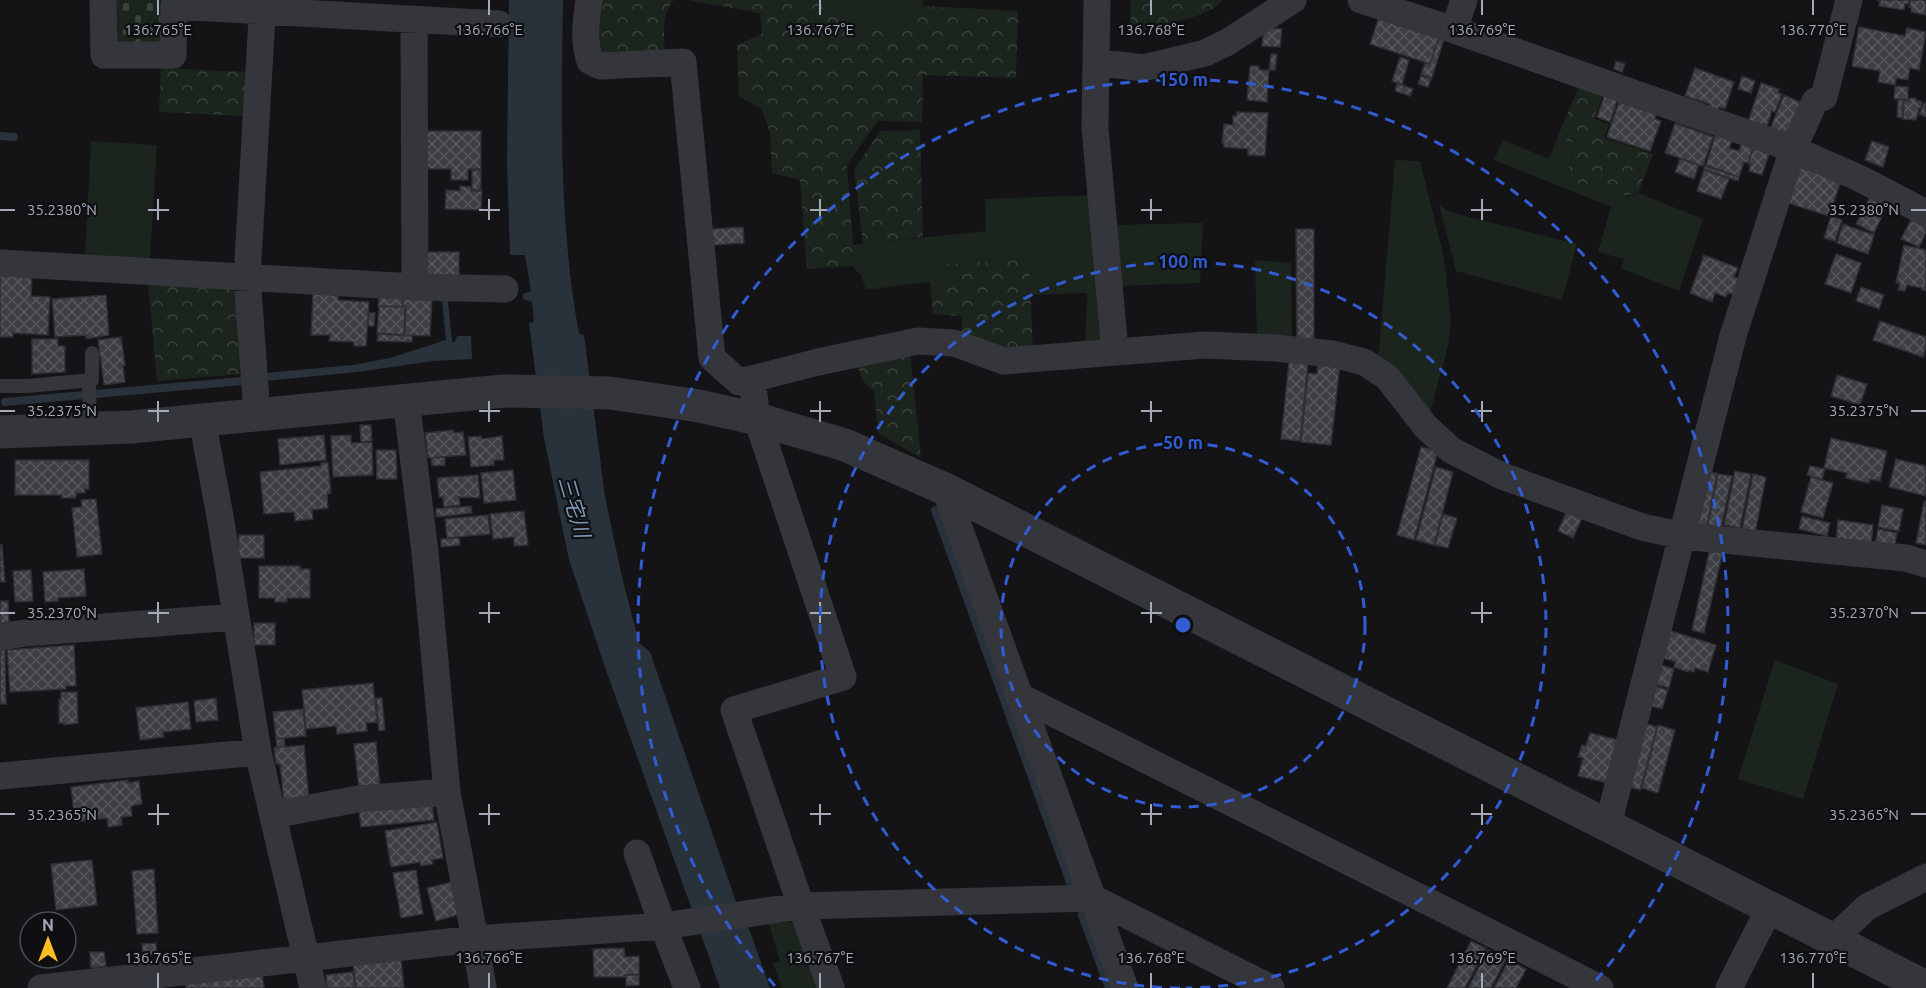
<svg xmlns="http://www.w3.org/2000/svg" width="1926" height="988" font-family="Ubuntu,'Noto Sans JP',sans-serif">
<defs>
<pattern id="forest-crowns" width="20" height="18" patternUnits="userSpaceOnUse" patternTransform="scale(1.5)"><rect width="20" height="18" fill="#1c251d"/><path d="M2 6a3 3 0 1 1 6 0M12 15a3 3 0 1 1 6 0" fill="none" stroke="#3a423c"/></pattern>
<pattern id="cemetery-stones" width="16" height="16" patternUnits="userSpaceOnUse" patternTransform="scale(1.5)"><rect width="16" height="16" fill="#1c251d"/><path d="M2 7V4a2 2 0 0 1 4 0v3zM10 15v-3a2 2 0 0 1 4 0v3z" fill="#3a423c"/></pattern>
<pattern id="building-cross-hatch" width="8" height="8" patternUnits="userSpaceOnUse" patternTransform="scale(1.5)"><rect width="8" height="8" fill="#3e3f44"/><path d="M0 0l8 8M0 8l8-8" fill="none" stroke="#57585d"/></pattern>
</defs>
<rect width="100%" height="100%" fill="#141416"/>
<path fill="#1c251d" d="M840,0H923V6L898,32L838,26Z
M1558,136L1576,143L1565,177L1627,197L1638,193L1703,219L1679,291L1621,268L1624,259L1598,252L1611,207L1494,160L1503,140L1549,159Z
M91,141L157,145L150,260L85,256Z
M1395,160L1420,161L1444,257L1451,322L1448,346L1430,413L1378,361Z
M1094,195L1101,345L1085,346L1087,293L1030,295L1029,260L942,280L866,290L861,275L852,266L853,245L986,231L985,199Z
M1439,205L1450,212L1577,244L1562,300L1456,271Z
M1203,223L1200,283L1115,286L1112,225Z
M1255,260L1291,263L1292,342L1257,339Z
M1775,660L1838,684L1803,799L1738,779Z
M788,922L801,927L823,988H782L773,963L780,961L769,924Z"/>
<path fill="url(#forest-crowns)" d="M595,0H674C661,13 664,38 665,56L603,61L591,28Z
M688,0H840L839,26L898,32L923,6L1018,11L1016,78L923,75L922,122L878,121L847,165L853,245L852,266L807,269L800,180L772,173L770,133L762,109L739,96L737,45L762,34L760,13Z
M1131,0H1223C1211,18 1151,27 1130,32Z
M161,68L246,72L244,116L159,112Z
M1580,84L1604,92L1594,119L1609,124L1604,138L1653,154L1638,193C1611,202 1588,187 1565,177L1576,144L1558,136Z
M920,130L923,237L863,244L854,170L880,131Z
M1029,260L1033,352L1002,353L962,338V316L933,314L930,281L942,280L946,264Z
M148,283L231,287L236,294L240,374L157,381Z
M910,353L921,458L878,433L874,391L863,381L856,363Z"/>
<path fill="url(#cemetery-stones)" d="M111,0H167L165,40L158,47H116Z"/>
<path fill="#29323b" d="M509,0H563C561,111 559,224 579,334L584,335L605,497L622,577L639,643L650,652L736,902L748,926L770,988H720L605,667L569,560L544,438L529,323L534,322L532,302L523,299V294L531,291L525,255H510L507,162Z
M442,300H448L452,342H455L457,336H471L472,359L433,361L357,372L265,381V373L353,365L390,358L446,340Z"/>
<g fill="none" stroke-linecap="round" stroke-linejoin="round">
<path stroke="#29323b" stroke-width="8" d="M0,136L14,137
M5,402L242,381
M935,510L1071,885
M1082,915L1109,988"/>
</g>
<path fill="url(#building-cross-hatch)" stroke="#2e2e33" stroke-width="1.5" d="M1877,0H1909L1908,4H1905L1904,10L1879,6L1880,2Z
M1911,0H1926V15L1911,12L1912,8L1909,7Z
M1379,17L1439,37L1430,64L1370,44Z
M1264,27L1282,29L1280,47L1262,46Z
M1859,27L1905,36L1907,28L1926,32L1919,70L1910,68L1908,80L1896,78L1895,85L1878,82L1880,71L1852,66Z
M1439,38L1444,39L1432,78L1421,74L1425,63L1430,64Z
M1271,54H1277L1275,70H1269Z
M1400,57L1409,60L1402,85L1392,81Z
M1616,61L1625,64L1622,72L1614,69Z
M1250,66H1259V70H1269L1267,102L1247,100Z
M1695,68L1734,82L1725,109L1719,107L1718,110L1709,108L1710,104L1685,96Z
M1421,76L1431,79L1428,87L1418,84Z
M1742,76L1755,81L1751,93L1738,89Z
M1397,83L1413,89L1410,96L1395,91Z
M1761,83L1779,89L1778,93L1782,94L1775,112L1772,111L1767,126L1748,122Z
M1895,86L1908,87V99H1894Z
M1605,94L1618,98L1610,122L1597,117Z
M1784,95L1802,103L1788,136L1770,129Z
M1909,98H1916V101H1922L1921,108H1919L1916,120L1903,119L1904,100L1909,101Z
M1898,100H1903L1902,118L1897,117Z
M1619,102L1656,114L1655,119L1661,121L1650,151L1607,137Z
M1924,103L1926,104V117L1919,114Z
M1237,112L1268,113L1265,156L1248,155V149L1224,147V143H1222L1224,124L1233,125V116H1236Z
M1675,123L1713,137L1703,166L1665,153Z
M425,131H481V169H468V180H451V169H425Z
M1716,133L1733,139L1729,148L1739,151L1742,142L1754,146L1748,163L1744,162L1739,177L1706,165Z
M1872,141L1889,147L1883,167L1865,160Z
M1754,146L1770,151L1762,175L1749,171L1751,164H1748Z
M1680,159L1699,165L1694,179L1675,172Z
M1705,166L1739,177L1738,181L1704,169Z
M1797,166L1841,181L1829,216L1785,202Z
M472,170H481V190H472Z
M1704,170L1729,179L1721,199L1697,191Z
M460,186L471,187V191H482L481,210L445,209L446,190L460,191Z
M1870,197L1887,206L1874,233L1856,224Z
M1831,216L1842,220L1835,241L1824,238Z
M1911,220L1926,227V233L1919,247L1901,239Z
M1843,224L1874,235L1868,254L1837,243Z
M743,227L744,243L713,245L712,229Z
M1296,229H1314V339H1297Z
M1904,245L1926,250V291L1922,290V288L1907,285L1905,291L1898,290L1900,283H1896Z
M423,252H459V276L430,275L422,268Z
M1836,254L1861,263L1851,293L1825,284Z
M1704,255L1738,268L1734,277L1739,279L1733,294L1728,293L1726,297L1715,293L1712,302L1690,293Z
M0,275L32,277L31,296L50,297L48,335L13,333V337H0Z
M1861,287L1884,295L1879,309L1856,301Z
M313,293L338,295V300L369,302L366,346H354V342L329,341L330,335H311Z
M106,295L109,335L86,339V335L55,337L52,299Z
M379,296L403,297L402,307L378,306Z
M403,297L432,299L430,336L405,335L406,307H403Z
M379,306L405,307L404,335L377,333Z
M369,313H375L374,326H368Z
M1880,321L1926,337V347L1923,357L1873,340Z
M378,334L412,336V342L377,341Z
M121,337L125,365L123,366L125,382L104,385L98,340Z
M32,339H58V346H65V372L32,374Z
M1289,361L1308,363L1300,441L1281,439Z
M1318,362L1340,364L1331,445L1301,442L1308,373L1317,374Z
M1837,375L1867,384L1860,405L1831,396Z
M360,425H371L372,441L361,442Z
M453,430L454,433L463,432L466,455L428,458L425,433Z
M324,435L326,460L280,465L278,439Z
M351,435V443L372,442L373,475L333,477L331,436Z
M481,436L482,439L502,436L504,460H494V465L471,467L468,437Z
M1831,438L1887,451L1880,481L1870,479L1869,483L1846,478L1847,473L1824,468Z
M1421,447L1438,451L1414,540L1397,535Z
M376,450H396L397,479H377Z
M445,457V465L432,466L431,458Z
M1896,459L1926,466V496L1889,487Z
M15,460H89V489H85V493H76V498H62V495H15Z
M328,462L331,493L327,494L328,508L312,510L313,519L295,521L294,512L264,514L260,472L321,466V463Z
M1810,466L1825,469L1822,479L1807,475Z
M1436,467L1453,472L1434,545L1416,540Z
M513,470L516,500L484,503L481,473Z
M1704,471L1717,473L1707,526L1694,523Z
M1735,471L1751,474L1740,528L1724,525Z
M1718,474L1732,476L1721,528L1708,525Z
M1753,474L1766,477L1755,533L1742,530Z
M478,475L480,498L459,497L460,505L444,507L443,497H439L437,478Z
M1811,477L1833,483L1823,518L1801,512Z
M96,499L102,554L77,557L72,508L82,507L81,500Z
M1924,501L1926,502V545L1916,543Z
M1882,505L1903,509L1899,531L1878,527Z
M471,506L472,513L436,517V509Z
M524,511L528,545L514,546V537L493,539L490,514Z
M1567,511L1582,518L1573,538L1558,531Z
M1443,514L1457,518L1448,548L1435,545Z
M488,515L490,534L447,538L445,519Z
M1802,516L1830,523L1827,536L1799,529Z
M1838,520L1873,525L1871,545L1836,541Z
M1878,529L1897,533L1894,549L1875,546Z
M239,535H264V558H238Z
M459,538L460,545L441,547V539Z
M0,545H2L5,582H0Z
M1710,548L1723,551L1704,633L1692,630Z
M259,566H300V569H310V598H287V602H275V598H259Z
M84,569L86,596L58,598V601L45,602L43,572Z
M31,570L33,601L15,602L13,571Z
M0,601H8L9,623H0Z
M254,623H275V645H254Z
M1668,630L1716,645L1708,672L1695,668L1694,672L1689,670L1688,672L1674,667L1676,662L1659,657Z
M74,645L76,686H66V689L10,692L7,650Z
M0,650H5L6,704H0Z
M1657,664L1674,669L1669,688L1651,683Z
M373,683L377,722L366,723L367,731L337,734L336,726L306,729L302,690Z
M1651,685L1668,690L1662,709L1651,706Z
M61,692H77L78,723L64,725V723H59V699H61Z
M216,698L218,720L196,722L194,701Z
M376,698H382L385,730L379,731Z
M188,702L191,729L163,732L164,737L140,740L136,708Z
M303,709L306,736L276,739L273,712Z
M1643,723L1657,727L1640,790L1626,786Z
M1658,725L1675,730L1658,793L1642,788Z
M1590,733L1626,742L1612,784L1578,776L1583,758L1578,757L1582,745L1586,746Z
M276,739H284L285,746L277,747Z
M376,742L380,786L359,788L354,744Z
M304,745L309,799L284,802L280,764H276L274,748Z
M128,780V783L139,781L142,804L131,806L132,816L121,817L122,825L108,827L107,818L75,822L71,787Z
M432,803L434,820L361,827L359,810Z
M437,822L443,858L432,860L433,864L421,866L420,862L391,867L385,831Z
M92,860L97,905L56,910L51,864Z
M154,869L158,933L137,934L132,871Z
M416,870L423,914L401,918L393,873Z
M452,882L461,914L436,921L427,888Z
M1471,941L1486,948L1465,988H1447Z
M156,943L157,954L143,955L142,944Z
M624,948L625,957L639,956V974L625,975V977H594L593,949Z
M1488,950L1506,959L1491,988H1468Z
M90,952H104L106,966L91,968Z
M401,958L404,988H356L353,963Z
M1509,960L1526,969L1516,988H1494Z
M353,972L355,988H327L326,975Z
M262,974L264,988H186L185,982Z
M626,975H639V985L626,986Z"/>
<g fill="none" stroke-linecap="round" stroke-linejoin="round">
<path stroke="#35363c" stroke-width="14" d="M89,381L90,429
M0,386H27L92,380V353"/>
<path stroke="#35363c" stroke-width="27" d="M103,0L104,55H173L174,6L499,24
M589,0C586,21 583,40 590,61L600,66L683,62L712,358L739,382L752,379
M1097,0L1095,128L1115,352
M1361,0L1454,30L1793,149L1861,179L1926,213
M414,19L415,287
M1454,30L1464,0
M1096,62L1143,68L1205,53L1226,43L1293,0
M0,263L415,287L505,289
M406,399L425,552L447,792L475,939L483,988
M257,414L247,277L263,0
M202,419L221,522L258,752L313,988
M945,489L1125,988
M0,637L25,633L236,617
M1019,696L1600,988
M0,776L258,752
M273,815L358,799L447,792
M1608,825L1733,336L1793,149L1815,101L1824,97L1849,0
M637,853L663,926L687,988
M1833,939L1867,907L1926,877
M41,988L475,939L663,926L801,906L1093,898L1271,988
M831,988L801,906L734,710L843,677L757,419L752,379L818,362L918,341L954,343L1004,361L1205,345L1275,348L1333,354L1364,362L1387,377L1426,427L1451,450L1502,476L1642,527L1683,536L1906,558L1926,564
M1729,988L1770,907"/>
<path stroke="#35363c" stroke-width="33" d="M0,432L131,427L503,391L610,393L699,406L757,419L845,445L945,489L1926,987"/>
</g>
<path fill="none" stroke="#a4aab8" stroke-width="2" d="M158,0V15M489,0V15M820,0V15M1151,0V15M1482,0V15M1813,0V15M158,199V220M489,199V220M820,199V220M1151,199V220M1482,199V220M0,210H15M148,210H169M479,210H500M810,210H831M1141,210H1162M1471,210H1492M1911,210H1926M158,401V422M489,401V422M820,401V422M1151,401V422M1482,401V422M0,411H15M148,411H169M479,411H500M810,411H831M1141,411H1162M1471,411H1492M1911,411H1926M158,602V623M489,602V623M820,602V623M1151,602V623M1482,602V623M0,613H15M148,613H169M479,613H500M810,613H831M1141,613H1162M1471,613H1492M1911,613H1926M158,804V825M489,804V825M820,804V825M1151,804V825M1482,804V825M0,814H15M148,814H169M479,814H500M810,814H831M1141,814H1162M1471,814H1492M1911,814H1926M158,973V988M489,973V988M820,973V988M1151,973V988M1482,973V988M1813,973V988"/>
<g fill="none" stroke="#315cd3" stroke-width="3" stroke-dasharray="10 8">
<circle cx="1183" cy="625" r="182"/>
<path d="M1180 988A363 363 0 1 1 1186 988"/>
<path d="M775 986A545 545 0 1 1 1591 986"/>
</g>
<g text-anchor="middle" stroke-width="4.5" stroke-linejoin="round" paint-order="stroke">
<g font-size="21" font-style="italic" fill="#7897b7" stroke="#0f0f11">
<text transform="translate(574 507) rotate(74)" y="7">三宅川</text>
</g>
</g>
<g font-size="15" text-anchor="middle" fill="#a4aab8" stroke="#0f0f11" stroke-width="4.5" stroke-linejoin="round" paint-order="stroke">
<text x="158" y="35">136.765°E</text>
<text x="489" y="35">136.766°E</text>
<text x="820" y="35">136.767°E</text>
<text x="1151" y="35">136.768°E</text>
<text x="1482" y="35">136.769°E</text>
<text x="1813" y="35">136.770°E</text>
<text x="62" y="215">35.2380°N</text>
<text x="1864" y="215">35.2380°N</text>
<text x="62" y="416">35.2375°N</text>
<text x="1864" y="416">35.2375°N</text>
<text x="62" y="618">35.2370°N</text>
<text x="1864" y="618">35.2370°N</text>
<text x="62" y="820">35.2365°N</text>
<text x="1864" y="820">35.2365°N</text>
<text x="158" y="963">136.765°E</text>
<text x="489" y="963">136.766°E</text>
<text x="820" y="963">136.767°E</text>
<text x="1151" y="963">136.768°E</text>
<text x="1482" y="963">136.769°E</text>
<text x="1813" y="963">136.770°E</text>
</g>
<circle cx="1183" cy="625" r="9" fill="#315cd3" stroke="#0f0f11" stroke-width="3"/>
<g font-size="18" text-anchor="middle" font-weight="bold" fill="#315cd3" stroke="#0f0f11" stroke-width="4.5" stroke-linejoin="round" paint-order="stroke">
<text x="1183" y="86">150 m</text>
<text x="1183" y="268">100 m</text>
<text x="1183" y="449">50 m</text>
</g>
<g transform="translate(48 940)"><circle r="28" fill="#0f0f11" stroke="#4b4d54" stroke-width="1.5"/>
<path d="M0-4.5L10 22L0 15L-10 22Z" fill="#ffbf23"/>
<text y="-9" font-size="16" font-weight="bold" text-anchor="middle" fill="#a4aab8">N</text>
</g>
</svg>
